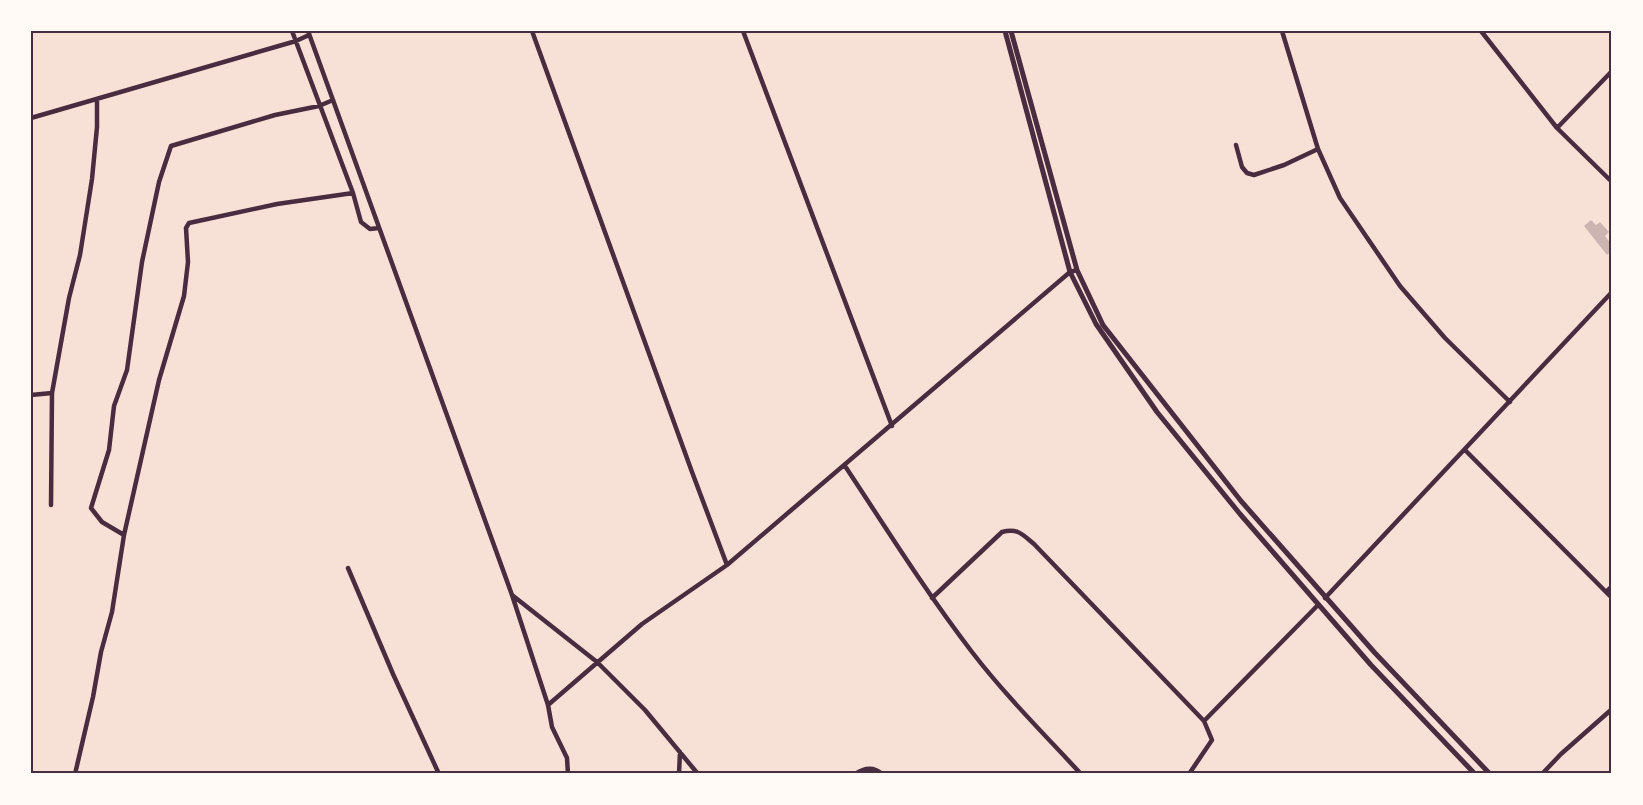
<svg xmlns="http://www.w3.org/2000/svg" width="1643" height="805" font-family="'Exo 2',sans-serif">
<rect width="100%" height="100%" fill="#f7e1d7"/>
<path fill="#ccb4b1" d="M1591,220L1596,225L1600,222L1609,232L1605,236L1612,245V251L1607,255L1584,226Z"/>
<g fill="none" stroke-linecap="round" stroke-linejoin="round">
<path stroke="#4a2c40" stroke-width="4.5" d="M292,31L353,193
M308,31L512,595L548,705L552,727L567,758L568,774
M532,31L692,472L727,565
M743,31L892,426
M1282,31L1318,149L1340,198L1400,286L1445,338L1510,402
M1481,31L1557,128L1612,182
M31,118L296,41L309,35
M1557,128L1612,71
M1236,145L1242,167L1247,173L1254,175L1284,165L1318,149
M31,395L52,393
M1465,450L1612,598
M845,466C886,528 926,592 972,652C1005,695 1044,734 1081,774
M51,505L52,393L69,298L80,255L92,179L97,127V99
M124,535L102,522L91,508L109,450L114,406L127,370L142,262L159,182L171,146L275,115L319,106L333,100
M348,568L393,674L439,774
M1606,592L1612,586
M512,595L597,662L645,710L698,774
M932,598L1002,532C1018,528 1022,534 1034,544L1204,721L1212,740L1189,774
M1325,598L1612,292
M548,705L642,624L727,565L1070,272L1077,270
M1204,721L1318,605
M75,774L93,697L101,652L112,612L124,535L159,380L184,296L188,262L186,228L189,223L277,204L353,193L361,222L370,229L379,228
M679,774L680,752
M855,774C864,768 873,766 882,774
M1542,774L1561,754L1612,709"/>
<path stroke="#4a2c40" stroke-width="5" d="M1005,31L1070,272L1096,324L1157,412L1240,514L1371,665L1475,774
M1011,31L1077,270L1103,325L1241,501L1375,653L1490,774"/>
</g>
<rect width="1643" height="805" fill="none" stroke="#fffaf5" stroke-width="65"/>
<rect x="32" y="32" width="1578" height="740" fill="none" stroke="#4a2c40" stroke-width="2"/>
</svg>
